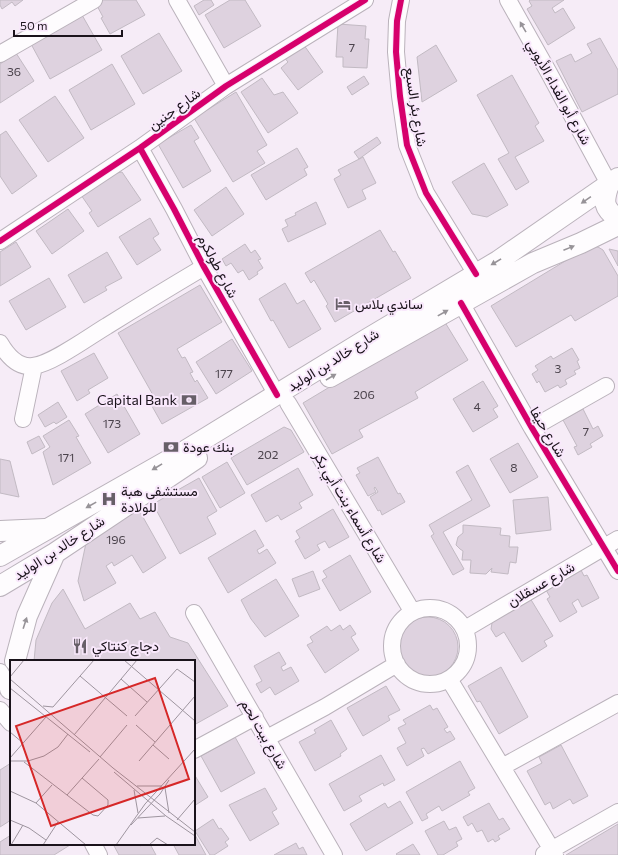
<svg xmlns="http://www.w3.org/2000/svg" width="618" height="855" font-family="Commissioner,Vazirmatn,sans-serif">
<rect width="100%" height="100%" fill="#f6ecf7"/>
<path fill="#ded2df" stroke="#c2bac3" d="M0,0H23L15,6L12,2L2,9L0,5Z
M99,0H136L145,15L110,34L101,18L103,17L95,2Z
M204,0H211L214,5L199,15L194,6Z
M230,0H245L261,26L224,48L205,15Z
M530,0H564L552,8L555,13L563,8L575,28L548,45L527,9L532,6L529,1Z
M82,15L102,50L50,79L31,44Z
M338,24L366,26L365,39H369L367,68L343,67V57H336Z
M159,33L182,71L143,94L121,56Z
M600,38L618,70V94L582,112L556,61L571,54L575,62L592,53L587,44Z
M301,41L323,72L298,90L281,68L288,62L282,55Z
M436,45L457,81L422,102L417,57Z
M16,53L34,81L0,103V64Z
M112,64L135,104L91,130L69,90Z
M512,75L539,123L535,126L544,141L515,157L529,182L516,190L498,159L509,153L477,95Z
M364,76L369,84L352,95L347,87Z
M262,78L274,95L283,92L298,113L268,133L241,92Z
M236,92L267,145L257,151L265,163L233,182L194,118Z
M55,96L84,138L48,162L19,120Z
M191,125L199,138L194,141L211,171L183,188L158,144Z
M6,131L37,176L12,194L0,176V135Z
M377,137L381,143L359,159L354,152Z
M297,148L308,167L304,169L307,175L266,200L251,175Z
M363,157L376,183L362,190L366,199L348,208L334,179L341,175L338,170Z
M484,163L508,205L487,217L472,214L452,182Z
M122,172L141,200L98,227L89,213L92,211L81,195L112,174Z
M226,187L244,214L212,236L194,210Z
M316,202L326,224L288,242L282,229L288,226L285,220L296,215L295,213Z
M68,209L84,231L52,254L36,231Z
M150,218L159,234L153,238L161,250L137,265L119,237Z
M380,230L393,252L395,251L411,278L335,322L326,306L328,304L314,280L311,283L305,273Z
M16,242L31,267L0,286V252Z
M245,244L251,253L255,250L261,259L258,260L263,268L257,272L258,274L249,280L243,270L238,273L231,263L226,266L222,259Z
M590,246L598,247L603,250L618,276V296L575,321L571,315L516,347L491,306Z
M609,249L618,251V266Z
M107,252L122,278L105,287L107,290L84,303L68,275Z
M49,278L66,307L26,330L9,301Z
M285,283L297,304L304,300L321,329L289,348L273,320L271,321L259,299Z
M200,285L222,322L177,349L182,358L185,357L193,372L190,373L195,382L197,380L208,398L162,424L148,399L153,395L118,333Z
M443,319L468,360L415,392L418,398L359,430L363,437L332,454L303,403Z
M232,339L252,371L216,394L196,362Z
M572,348L579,360L577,361L580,368L574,371L576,374L565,380L567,384L560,388L558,385L545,392L539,381L537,383L532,374L538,370L535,366L551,356L553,359Z
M94,353L108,378L88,390L90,393L77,401L61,371Z
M483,381L498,406L493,409L498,417L473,432L453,399Z
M117,394L140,434L108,453L85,414Z
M58,402L67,417L56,424L54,422L45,427L38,415Z
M583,409L593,429L598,426L603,436L590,444L592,447L578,455L574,447L577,446L563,420Z
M69,420L79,436L76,437L91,463L53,485L43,452L50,447L43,436Z
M284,427L291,430L304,452L247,485L231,458Z
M39,436L45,447L32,454L27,442Z
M518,443L538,477L510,493L490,459Z
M378,457L398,494L400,493L405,502L382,515L380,510L378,511L370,497L378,492L375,487L374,488L376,492L368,496L356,475L360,473L357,468Z
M0,459L10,461L19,497L0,493Z
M227,462L245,493L220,508L202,477Z
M468,465L490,506L443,532L464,569L453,575L431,536L434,534L429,525L472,500L456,472Z
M298,468L313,495L299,503L302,508L281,520L278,515L266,522L251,495Z
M199,478L217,511L207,517L216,534L180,554L153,504Z
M548,497L551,530L516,534L513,500Z
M333,509L349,537L329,548L325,541L317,545L320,550L305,559L295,541L300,538L296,531Z
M139,510L166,558L143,573L132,555L114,566L112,562L106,566L116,583L84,601L78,581L86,543L99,533Z
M463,525L501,528L500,535L510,536L509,547H518L516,563L510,562L508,574L491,572L492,568L486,574L470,573L471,560H462L463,551L460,549L456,545L458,537L463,533Z
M255,530L264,546L257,550L259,554L267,549L276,563L228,593L208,558Z
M350,555L371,592L340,611L322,580L327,577L323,571Z
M581,570L584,576L587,575L599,598L582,607L578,599L572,603L577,612L560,622L547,599L550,597L546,590Z
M313,571L320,589L299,597L292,579Z
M276,579L299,616L265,637L251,619L241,600Z
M63,589L85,629L130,603L140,619L155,612L170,637L188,643L228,706L194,725V661H34L36,640L52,603Z
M530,598L553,636L544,641L547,646L522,662L504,632L496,637L491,629L492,623L494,619Z
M398 647a30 30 0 1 1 60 0a30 30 0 1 1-60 0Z
M340,625L343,630L350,625L356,634L351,637L359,650L325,673L307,645L313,642L310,637L327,626L331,631Z
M279,652L286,664L281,667L283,671L291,667L299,681L275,695L270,687L261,693L256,684L262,681L254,666Z
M501,667L528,717L499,734L480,701L477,702L468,686Z
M386,686L400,710L388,716L390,720L363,736L347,708Z
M430,705L433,710L437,708L448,727L444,729L447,733L450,731L455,739L428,754L424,748L421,749L424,756L407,766L397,748L406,743L398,728L406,724L403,720Z
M331,720L347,749L340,754L341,756L315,771L299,742L316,733L314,730Z
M235,737L255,773L221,792L201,756Z
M561,745L588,796L573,804L570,799L553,809L550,802L545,805L527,771L542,763L539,757Z
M381,755L395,780L384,786L383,783L359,796L362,801L344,811L329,784Z
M460,761L475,788L468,792L470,795L442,811L439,806L426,814L428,818L422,821L406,792Z
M11,763V820L0,827V770Z
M194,774L208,797L194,806Z
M265,788L277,809L272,812L279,824L250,841L229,805Z
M400,801L413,823L366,851L350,824L385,803L388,808Z
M489,803L499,820L503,818L510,829L498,836L500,839L495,842L493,839L488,842L482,830L477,832L472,823L468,826L463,817Z
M213,819L219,829L221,828L229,839L225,842L228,846L214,855H210L195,831Z
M444,821L449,830L456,827L462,839L456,842L458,846L443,855H438L425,831Z
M618,824V855H566Z
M194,833L206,855H179L173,844H194Z
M11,835V844L70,845L54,855H0V842Z
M296,843L299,849L303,847L307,855H274Z
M113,844H139L140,846L144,844H150L156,855H119Z
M413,844L420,855H397L396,854Z"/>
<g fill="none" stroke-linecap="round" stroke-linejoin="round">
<g stroke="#bab2bb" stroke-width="18">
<path id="minor" d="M177,0L226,86
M401,0L397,21L396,52L400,96L407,145L426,193L476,274
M508,0L549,73L609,184
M0,54L94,0
M140,148L174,209L204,267L277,395
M0,241L140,148L226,86L365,0
M461,303L532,428L618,571
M0,343C7,355 17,368 33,366C52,364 90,336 107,326C139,306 172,286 204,267
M288,403L412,611
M23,419L34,366
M532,428L606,386
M392 646a38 38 0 1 1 76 0a38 38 0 1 1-76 0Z
M194,613L334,855
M465,629L618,539
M0,672L11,691
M449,679L555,855
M0,710L11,723
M267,738L325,707L397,664
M194,750L255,717
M502,767L618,703
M93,844L99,855
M544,854L618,812"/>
</g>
<g stroke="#bab2bb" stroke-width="22">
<path id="major" d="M609,184C603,202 603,208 618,219
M330,377L533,263L581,243L618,225
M0,531L45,529
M0,556L183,452L367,339L498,261L618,178
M0,586L55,553L197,458
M15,661L27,616L55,553
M10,689L11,682"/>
</g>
<use href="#minor" stroke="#fefcfe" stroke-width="16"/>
<use href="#major" stroke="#fefcfe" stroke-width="20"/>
<g stroke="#f9e8fc" stroke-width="8">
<path id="cycleway" d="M401,0L397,21L396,52L400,96L407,145L426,193L476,274
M140,148L174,209L204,267L277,395
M0,241L140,148L226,86L365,0
M461,303L532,428L618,571"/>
</g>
<use href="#cycleway" stroke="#d6006c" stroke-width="6"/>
</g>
<defs><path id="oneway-solid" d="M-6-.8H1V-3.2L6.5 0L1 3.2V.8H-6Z"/></defs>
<g fill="#979398">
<use href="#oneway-solid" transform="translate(523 27) rotate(-120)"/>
<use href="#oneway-solid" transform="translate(586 200) rotate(145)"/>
<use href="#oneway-solid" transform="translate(569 248) rotate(-22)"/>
<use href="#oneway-solid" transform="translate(496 262) rotate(149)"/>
<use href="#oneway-solid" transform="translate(443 313) rotate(-29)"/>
<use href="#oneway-solid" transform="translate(331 377) rotate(-31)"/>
<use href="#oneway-solid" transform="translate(157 467) rotate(149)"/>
<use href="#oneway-solid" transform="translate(91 505) rotate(151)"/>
<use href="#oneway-solid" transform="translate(25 623) rotate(-72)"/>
</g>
<defs>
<g id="hotel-bare" transform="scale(1.2)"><path d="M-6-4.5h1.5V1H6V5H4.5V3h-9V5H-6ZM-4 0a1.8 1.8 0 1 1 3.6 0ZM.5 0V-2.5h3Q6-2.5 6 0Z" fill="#675f68" stroke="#f9e8fc" stroke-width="2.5" paint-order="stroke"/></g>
<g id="bank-bare" transform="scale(1.2)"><path d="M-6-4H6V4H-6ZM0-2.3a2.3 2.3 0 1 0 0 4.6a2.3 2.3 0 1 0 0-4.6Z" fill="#675f68" stroke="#f9e8fc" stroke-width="2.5" paint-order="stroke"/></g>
<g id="hospital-bare" transform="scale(1.2)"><path d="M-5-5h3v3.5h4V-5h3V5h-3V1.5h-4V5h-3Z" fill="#675f68" stroke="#f9e8fc" stroke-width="2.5" paint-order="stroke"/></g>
<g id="restaurant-bare" transform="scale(1.2)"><path d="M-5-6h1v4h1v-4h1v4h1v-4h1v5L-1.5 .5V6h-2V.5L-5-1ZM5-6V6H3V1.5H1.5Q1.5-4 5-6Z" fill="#675f68" stroke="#f9e8fc" stroke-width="2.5" paint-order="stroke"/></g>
</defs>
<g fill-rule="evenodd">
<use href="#hotel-bare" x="343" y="304"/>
<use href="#bank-bare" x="189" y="400"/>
<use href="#bank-bare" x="171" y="447"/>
<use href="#hospital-bare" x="109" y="499"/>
<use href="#restaurant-bare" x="80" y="646"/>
</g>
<g text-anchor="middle" stroke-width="4" stroke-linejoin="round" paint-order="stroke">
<g font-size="12" fill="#4b434c">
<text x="352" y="52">7</text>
<text x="14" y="76">36</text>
<text x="558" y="373">3</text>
<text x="224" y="378">177</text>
<text x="364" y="399">206</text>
<text x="477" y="411">4</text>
<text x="112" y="428">173</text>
<text x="586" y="436">7</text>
<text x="268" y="459">202</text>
<text x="66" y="462">171</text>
<text x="514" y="472">8</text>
<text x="116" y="544">196</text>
</g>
<g font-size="14" fill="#1a131b" stroke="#f9e8fc">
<text transform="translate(559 92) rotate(61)" y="5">شارع أبو الفداء الأيوبي</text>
<text transform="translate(416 107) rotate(81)" y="5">شارع بئر السبع</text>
<text transform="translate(174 109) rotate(-36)" y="5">شارع جنين</text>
<text transform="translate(218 266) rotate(62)" y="5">شارع طولكرم</text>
<text transform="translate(333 360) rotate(-32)" y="5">شارع خالد بن الوليد</text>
<text transform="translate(548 432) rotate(59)" y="5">شارع حيفا</text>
<text transform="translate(350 507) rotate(59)" y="5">شارع أسماء بنت أبي بكر</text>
<text transform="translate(59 548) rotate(-33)" y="5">شارع خالد بن الوليد</text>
<text transform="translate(541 584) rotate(-30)" y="5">شارع عسقلان</text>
<text transform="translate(264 734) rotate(60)" y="5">شارع بيت لحم</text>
</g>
<g font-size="14" fill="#1a131b" stroke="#f9e8fc" text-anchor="start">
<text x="355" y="309">ساندي بلاس</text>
<text x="177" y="405" text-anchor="end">Capital Bank</text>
<text x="183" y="452">بنك عودة</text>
<text x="121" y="496">مستشفى هبة<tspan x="121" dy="16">للولادة</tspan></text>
<text x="92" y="651">دجاج كنتاكي</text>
</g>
</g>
<g transform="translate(10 660)">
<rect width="185" height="185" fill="#f6ecf7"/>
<path fill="none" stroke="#9e959f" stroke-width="1" d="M114,0L185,61M70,16L117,56M0,17L14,0M0,19L103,108L185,172M111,19L137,42M0,28L80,92M33,46L43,47L84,0M125,56L167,9L185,22M126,65L145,82M0,72L13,83M64,75L127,0M143,85L159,99M90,97L117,65M0,98L36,57M0,101H18L34,96L48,87L58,74M129,101L185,36M14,102L83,155L88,156L98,145V140L72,118M104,112L156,156L185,176M127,126H152M155,128L159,153M124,130L128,153M0,131L26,143L76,185M57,135L89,99M26,143L42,125M128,158L155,156M0,160L19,168L36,180M167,160L185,139M121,165L150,134L159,120M1,185L13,165M33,185L48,162M106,185L135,144L185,89M139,185L147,178L158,185"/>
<path fill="#d62828" fill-opacity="0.15" stroke="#d62828" stroke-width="2" d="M145,18L179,119L41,166L6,66Z"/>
<rect width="185" height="185" fill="none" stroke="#1a131b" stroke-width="2"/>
</g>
<path d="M14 30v6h108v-6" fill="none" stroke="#1a131b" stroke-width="2"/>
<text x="20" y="30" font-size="12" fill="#1a131b" stroke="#f9e8fc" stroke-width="3" paint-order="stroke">50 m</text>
</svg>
